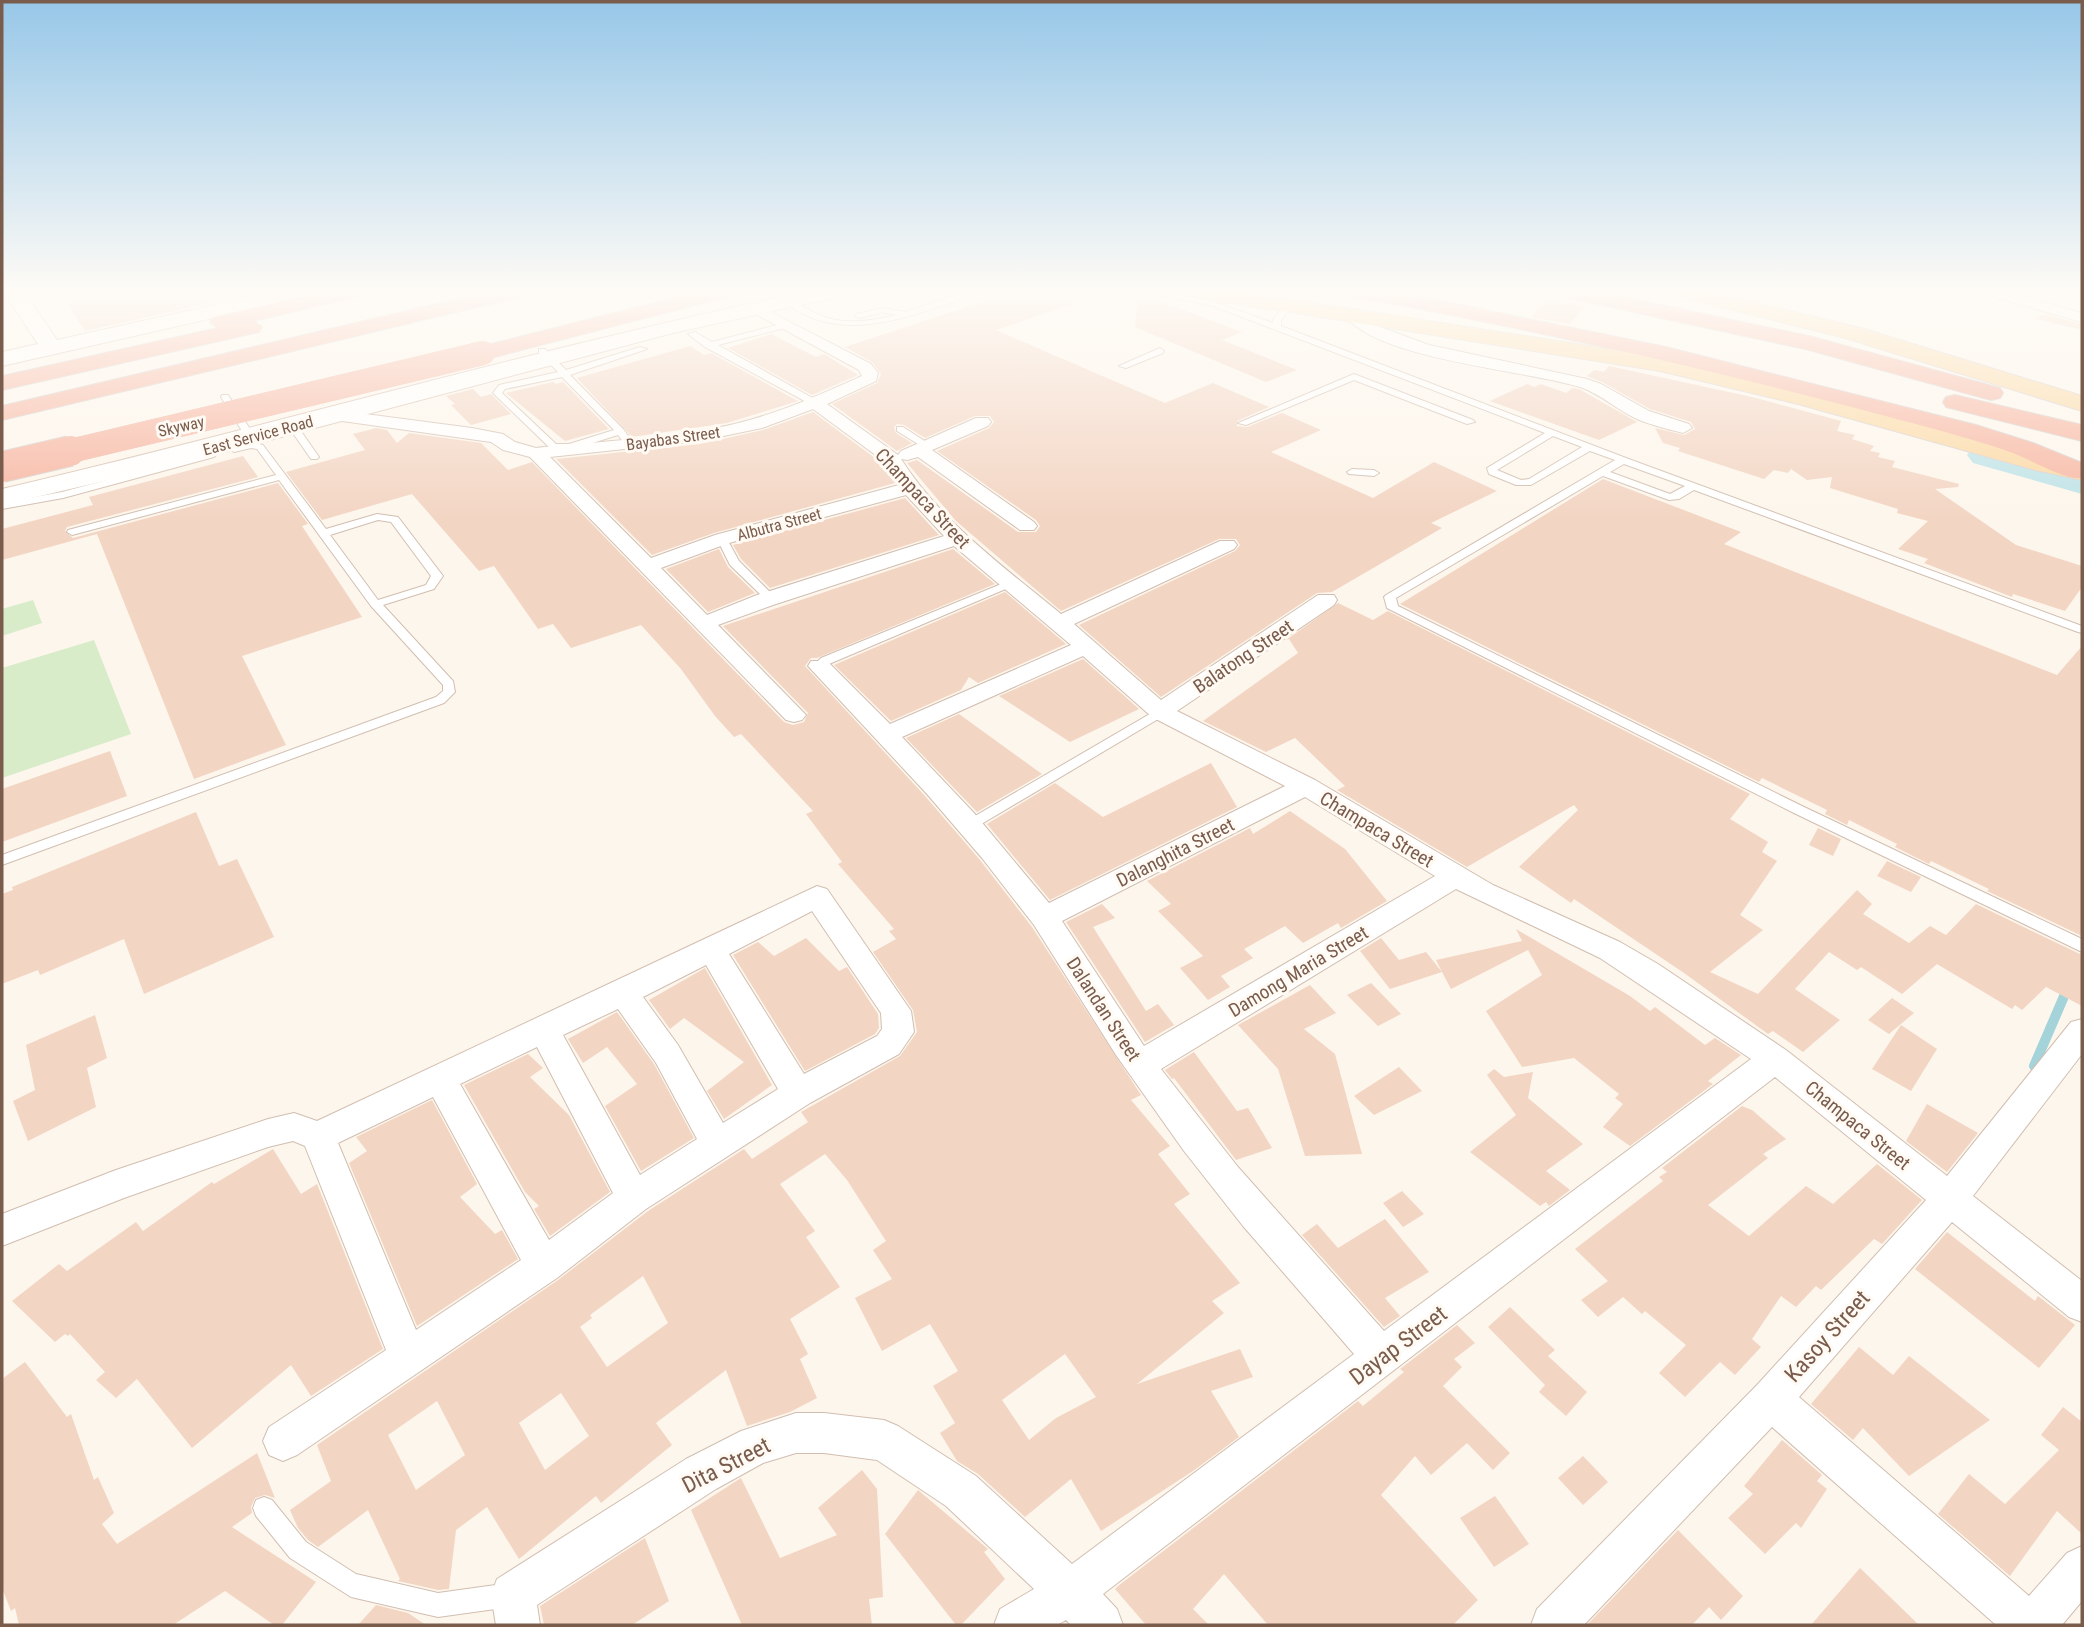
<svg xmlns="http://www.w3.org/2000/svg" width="2084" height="1627" font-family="'Roboto Condensed',sans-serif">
<rect width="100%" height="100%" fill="#fdf6ec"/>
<path fill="#d8ecc9" d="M33,600L42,623L2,636V609Z
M94,640L131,734L2,778V668Z"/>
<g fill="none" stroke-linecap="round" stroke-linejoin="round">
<path stroke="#a5d3da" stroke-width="10" d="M2034,1066L2068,987"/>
<path fill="#bfe3e8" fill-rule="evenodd" d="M1986,444L2082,470V494L1973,463L1967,455L1973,447Z"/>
</g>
<path fill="#f3d5c3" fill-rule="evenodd" d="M59,291H232L233,298L85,331Z
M1015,291H1097L1098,295L996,330L1165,403L1213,383L1269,407L1237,421V426L1247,427L1282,413L1321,430L1271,452L1373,498L1434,462L1497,491L1431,523L1442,528L1332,592L1317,593L1161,697L1079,625L1235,551L1240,545L1236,539H1219L1061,611L956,521L907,463L917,460L1018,532H1036L1040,526L1036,520L937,451L989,428L994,422L990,416H975L925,438L904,425L897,424L894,427L896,433L912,443L897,451L832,404L877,383L881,374L872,362L845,347Z
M1138,293L1242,332L1222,340L1297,370L1266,382L1135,327Z
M1548,300L1584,307L1569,324L1531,317Z
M2043,314L2082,324V330L2037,319Z
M771,334L816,357L824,354L858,375L812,395L728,348Z
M690,346L704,355L711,353L798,401L727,423L632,437L577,378Z
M1609,366L1752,397L1841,421L1837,431L1855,435L1852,439L1874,446L1870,451L1880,453L1878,457L1895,461L1892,467L1959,484L1958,487L1935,489L2016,545L2082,566V587L2065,611L2013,594L2012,597L1924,563L1928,559L1898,549L1928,521L1897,513L1898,509L1830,488L1832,477L1807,480L1791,469L1788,473L1774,470L1764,479L1678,451L1680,448L1663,443L1655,428L1684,435L1695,429L1691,422L1650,409L1602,382L1587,376L1594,370L1604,372Z
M553,382L556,384L563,382L609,429L565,441L506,393Z
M1527,384L1534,387L1541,384L1566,393L1573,388L1579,389L1637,422L1599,440L1490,401Z
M473,389L481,397L491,394L511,414L471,425L451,405L455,404L446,396Z
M813,412L883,464L895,483L714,533L652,555L556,459L700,444L763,430Z
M376,428L387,430L397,443L409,433L481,443L508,470L532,462L784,722L793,725L804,722L808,713L723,626L953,549L995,584L817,658H811L805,666L925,796L980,860L1032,927L1141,1095L1131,1100L1170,1146L1158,1154L1190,1194L1174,1204L1240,1283L1212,1301L1224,1313L1137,1384L1240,1349L1253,1377L1211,1391L1239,1437L1193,1471L1101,1531L1071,1479L1025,1517L978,1474L957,1461L940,1433L955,1423L933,1386L958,1371L930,1324L882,1351L855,1298L892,1279L873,1250L886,1241L847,1180L825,1154L780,1184L815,1231L806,1237L840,1287L790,1319L808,1354L800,1359L817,1398L790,1412L747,1426L726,1370L656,1423L672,1445L601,1503L596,1496L519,1559L487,1507L456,1530L449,1589L438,1590L398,1581L400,1579L368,1510L318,1547L308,1540L298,1528L290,1510L331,1481L317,1445L558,1280L648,1211L744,1149L752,1159L808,1122L801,1112L900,1056L917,1032L913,1010L873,952L896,939L889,931L894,929L838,864L842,862L806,814L813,811L741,734L734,737L715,716L681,669L641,625L571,648L553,624L538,629L494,566L479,571L412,494L322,520L286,472L365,450L353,434ZM643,1276L668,1323L607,1367L580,1327L592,1318L590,1315ZM1065,1354L1096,1397L1056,1418L1029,1440L1002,1400ZM561,1393L589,1436L545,1470L519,1423ZM437,1401L465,1455L416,1490L388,1435Z
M243,456L258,477L67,527L65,531L73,538L278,483L308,524L302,526L362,617L242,656L286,745L194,779L97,534L2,560V529L93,505L89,497Z
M1603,479L1741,532L1724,544L2057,675L2082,646V936L1987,891L1989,889L1931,861L1929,864L1895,847L1897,844L1849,820L1847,825L1825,814L1827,810L1762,778L1759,782L1400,604Z
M905,498L939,535L770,588L741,559L733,545Z
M719,549L728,567L755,593L708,612L666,569Z
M1005,592L1066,644L978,683L969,677L961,690L891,721L834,665Z
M1338,603L1373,620L1388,611L1750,794L1730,819L1768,842L1762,852L1777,861L1740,915L1763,930L1710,972L1758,994L1857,890L1872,904L1863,914L1909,943L1930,926L1946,935L1976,904L2082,955V1006L2046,987L2022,1010L2015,1005L2012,1009L1937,964L1902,994L1861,967L1857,970L1829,952L1795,989L1840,1020L1803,1052L1773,1031L1768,1034L1684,973L1574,899L1571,903L1519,867L1578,810L1574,805L1467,867L1337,790L1345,786L1295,738L1266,752L1203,721L1298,653L1289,639L1286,640Z
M1083,659L1139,709L1070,742L999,696Z
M959,714L1042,774L977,812L906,738Z
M110,751L127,796L2,842V789Z
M1211,763L1237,807L1050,900L987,824L1055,783L1103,817Z
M1290,811L1345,849L1387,901L1341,928L1338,923L1303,943L1285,926L1244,949L1253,958L1221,976L1230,987L1208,1000L1180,968L1203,956L1158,911L1171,904L1147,881L1250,828L1253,834Z
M196,812L219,866L237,859L274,937L144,994L124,939L40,975L38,970L2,984V894L13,890L12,887Z
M1818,828L1841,839L1833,856L1809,845Z
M1887,861L1921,877L1911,892L1877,876Z
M1102,904L1115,918L1093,927L1146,1011L1158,1004L1174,1025L1145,1042L1066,922Z
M1516,929L1630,996L1650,1011L1655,1007L1705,1045L1715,1038L1741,1055L1708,1081L1713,1084L1630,1146L1603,1127L1623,1104L1615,1098L1619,1094L1574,1058L1522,1067L1486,1011L1542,975L1528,950L1451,989L1442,972L1390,989L1360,951L1381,938L1399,960L1426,952L1442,972L1436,960L1522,941Z
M806,938L839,971L847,967L878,1014L879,1028L875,1034L805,1071L733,955L758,942L774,956Z
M705,968L772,1085L724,1119L707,1091L744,1062L684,1018L670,1029L649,1000Z
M1371,983L1401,1014L1378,1026L1347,995Z
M1310,985L1336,1013L1304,1029L1335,1054L1362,1154L1305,1156L1278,1069L1238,1025Z
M1892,998L1914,1013L1889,1034L1868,1020Z
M617,1012L654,1064L694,1138L641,1171L605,1106L637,1084L607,1047L583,1063L568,1039Z
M95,1015L107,1058L87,1068L96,1107L28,1141L13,1101L35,1090L26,1045Z
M1901,1025L1937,1049L1911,1091L1872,1069Z
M1194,1052L1237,1111L1248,1108L1272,1148L1236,1160L1174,1078L1172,1079L1165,1070Z
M528,1054L543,1068L530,1077L569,1115L610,1192L550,1236L534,1209L539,1206L525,1192L464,1085Z
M1399,1067L1422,1091L1374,1115L1354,1096Z
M1494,1069L1504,1077L1533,1072L1528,1098L1583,1144L1546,1171L1570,1190L1549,1206L1546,1202L1540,1206L1470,1152L1516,1115L1487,1075Z
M432,1100L477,1184L460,1197L495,1234L502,1230L518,1259L417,1326L349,1163L367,1151L356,1137Z
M1927,1104L1978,1133L1947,1172L1906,1141Z
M1742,1106L1752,1110L1786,1139L1763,1154L1768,1158L1708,1205L1749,1236L1806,1186L1833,1204L1877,1164L1922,1200L1882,1244L1874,1239L1821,1290L1816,1286L1796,1307L1781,1296L1752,1339L1761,1347L1735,1375L1720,1362L1685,1397L1659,1373L1686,1345L1645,1311L1642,1314L1623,1297L1598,1317L1581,1300L1608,1281L1575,1249L1663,1181L1659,1177L1667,1172L1662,1168Z
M273,1149L301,1194L317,1184L383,1349L311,1396L291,1365L192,1448L137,1379L116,1398L96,1380L105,1372L70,1334L68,1336L65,1334L55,1342L12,1301L59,1264L67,1271L136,1222L143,1231L212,1182L214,1184Z
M1402,1191L1424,1214L1403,1227L1383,1203Z
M1385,1219L1429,1272L1385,1298L1400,1316L1384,1327L1302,1235L1317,1224L1338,1248Z
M1947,1232L2035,1301L2038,1296L2075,1325L2039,1368L1915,1269Z
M1510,1307L1555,1350L1548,1356L1587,1392L1566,1416L1539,1392L1545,1385L1488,1327Z
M1457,1325L1475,1343L1454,1359L1462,1367L1443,1386L1510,1453L1493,1470L1467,1443L1431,1475L1415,1456L1381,1495L1478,1600L1453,1625H1268L1224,1574L1193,1609L1209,1625H1146L1115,1589L1118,1586L1358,1401L1363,1406L1404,1372L1400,1369Z
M1859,1347L1893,1375L1909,1356L1990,1420L1909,1476L1863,1428L1853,1440L1811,1404Z
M25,1362L67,1417L71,1414L94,1480L98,1477L114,1513L102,1524L117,1544L257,1453L275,1498L265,1495L255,1498L251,1507L252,1513L232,1527L316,1582L282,1625H274L225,1591L173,1625H19L15,1608L11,1611L2,1588V1379Z
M2063,1407L2082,1422V1534L2057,1511L2010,1576L1938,1514L1969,1474L2005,1504L2059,1450L2041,1435Z
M1782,1440L1822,1475L1817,1481L1827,1489L1801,1528L1796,1523L1765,1554L1728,1518L1753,1494L1744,1486Z
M1583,1456L1608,1482L1583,1505L1558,1478Z
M862,1470L877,1489L883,1597L869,1599L872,1625H742L691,1510L741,1478L780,1558L837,1535L818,1508Z
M918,1490L988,1549L984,1552L1005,1579L961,1625H956L885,1534Z
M1495,1496L1529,1544L1494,1567L1460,1518Z
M1678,1530L1743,1596L1721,1620L1709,1607L1692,1625H1587Z
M645,1538L669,1601L632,1625H544L540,1606Z
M1860,1568L1919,1625H1811Z
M376,1605L408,1613L426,1625H358Z"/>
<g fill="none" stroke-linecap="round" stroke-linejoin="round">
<g stroke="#d1beb0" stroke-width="2">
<path id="lane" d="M969,291H981C967,299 950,303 935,308C882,326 823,339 778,296L785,294C825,325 849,326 897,315L883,312L859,318L855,316L856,314L883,308L905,312Z
M1140,291C1187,291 1230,307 1273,323V320L1285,305H1291L1292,307L1281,320V326L1626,458L2082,626V633L2078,632L1694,490L1679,499L1669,500L1603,476L1396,598L1398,606L1804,807L2082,939V952L1794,813L1387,608L1384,597L1386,595L1615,460L1590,451L1531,485H1516L1489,474L1487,468L1545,433L1213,306ZM1553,436L1582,447L1529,479L1521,480L1497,470ZM1624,464L1685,486L1670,494L1610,472Z
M785,323H788V327L718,345L818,401V405H812L705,347L688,334L695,332L712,342Z
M640,347L647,349L570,375L623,429L635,445L633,447H627L618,435L570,450L551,449L493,393L499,385L558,372L539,353V349H545L566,370ZM562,377L614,430L569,444H556L502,393L505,389Z
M1160,348L1164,351L1163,353L1126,368L1119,366Z
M1354,374L1473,420L1475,422L1467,424L1354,380L1246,425L1238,423Z
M222,395H228L250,429L248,431H242L221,397Z
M290,424H296L319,457L317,459H311L288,426Z
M897,427H903L934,447L926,449L897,431Z
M251,442L263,445L326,529L377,514L398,517L443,576L434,589L383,605L453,681L455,692L444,703L2,865V855L436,697L443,691V685L371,606L279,480L72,535L67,532L68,530L276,475L257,449L251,448L234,452L229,449ZM378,520L391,522L431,576L426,585L378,600L330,535Z
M211,452L216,455L214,457L63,498L2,509V503L62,492Z
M1352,469L1374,470L1379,473L1374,476L1349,474L1347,472Z
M722,536L727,539L739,561L775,597V601H767L730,565L717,539Z
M1011,580L1015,581V585L829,664L819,670L813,666L821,658Z
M1160,708L1165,709L1166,712L1165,715L973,829L968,831L961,826L963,823Z
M264,1497L272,1500L306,1542L356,1574L438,1593L510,1583L518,1587L522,1595L518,1603L510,1607L438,1617L351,1597L290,1558L256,1516L253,1508L256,1500Z"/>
</g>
<g stroke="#d1beb0" stroke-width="2">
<path id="street" d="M1981,291H2005L2082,313V322L1983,294Z
M755,304L871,364L878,373L876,381L827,404L898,455L901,451L976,418H988L991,422L988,426L932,450L1034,522L1037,526L1034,530H1020L918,457L907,460L901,459C941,522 1004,567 1061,614L1220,541H1234L1237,545L1234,549L1074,624L1161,700L1318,595H1334L1337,600L1334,605L1177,711L1315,780L1493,885L1620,942L1658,964L1786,1050L1947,1176L2071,1022L2082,1019V1054L1973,1196L2082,1281V1322L2069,1317L1952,1222L1799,1397L2029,1596L2067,1553L2082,1546V1601L2062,1625H1996L1772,1427L1584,1625H1531L1537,1609L1757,1385L1926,1200L1775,1077L1103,1594L1117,1609L1123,1625H1071L1066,1620L1057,1625H994L1000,1609L1034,1589L946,1506L877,1460L824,1453H796L763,1463L716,1489L537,1605L540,1625H496L491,1595L497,1579L686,1459L741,1431L796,1413H824L884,1420L898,1426L976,1476L1072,1564L1354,1354L1243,1226L1184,1151L1116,1055L1034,925L982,858L927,794L808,666L811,661H827L890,724L1071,645L954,546L773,605L718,625L806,715L802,720L794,722L786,720L530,457L503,450L491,442L335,420L326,415L335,410L472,428L503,434L515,442L536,448C606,440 686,439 753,419C791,408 826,392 862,376L859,370L750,311L748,308ZM813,409L885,462L899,485L715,535L651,558L550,457L699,441L762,428ZM906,495L944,536L757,595L707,615L661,568L729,543ZM1083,656L1152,717L1285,786L1049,903L974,813L902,737ZM1305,797L1435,876L1144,1046L1062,921ZM1456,889L1600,958L1751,1059L1384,1331L1238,1167L1161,1069Z
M1353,313L1372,324L1429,345L1587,379L1601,384L1649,411L1689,424L1692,428L1683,433C1668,429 1651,425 1637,419C1617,410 1601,394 1580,387C1525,370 1382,360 1346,317L1348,314Z
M817,886L827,889L911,1011L914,1032L899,1054L810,1103L646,1209L557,1278L297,1455L283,1461L269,1455L263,1441L269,1427L386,1350L305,1146L293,1141L268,1147L124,1198L2,1246V1214L116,1170L268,1119L294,1113L317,1121ZM812,911L881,1013L882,1029L877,1036L804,1074L729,954ZM706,965L778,1089L723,1123L678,1045L643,997ZM618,1009L656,1063L697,1139L640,1175L563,1035ZM537,1047L613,1193L549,1240L460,1084ZM433,1097L521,1260L416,1330L338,1143Z"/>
</g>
<g stroke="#d6c0b0" stroke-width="2">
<path id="secondary" d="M3,291H24L57,340L277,291H316L313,295L306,297L2,366V352L38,344Z
M808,291H849L846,295L673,333L206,457L2,505V489C271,426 537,348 808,291Z"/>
</g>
<g stroke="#dad1cd" stroke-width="2">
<path id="primary" d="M1184,291H1236L1660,357L1813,393L2082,464V480L2035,470L1798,404L1660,371L1194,297L1187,295Z
M1671,291H1708L1861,328L2082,396V411L1845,338L1674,295Z"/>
</g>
<g stroke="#dad1cd" stroke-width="2">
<path id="highway" d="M327,291H365L362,295L254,321L262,327L259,332L2,390V376L218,328L210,322L213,317Z
M492,291H530L527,295L520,297L2,420V406Z
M701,291H737L734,295L483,360L475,358L471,353L475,348Z
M1344,291H1392L1666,347L1976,425L2033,443L2082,463V478C2064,480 2032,460 2013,453C1985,443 1956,435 1927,427C1737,376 1547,331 1354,297L1347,295Z
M1554,291H1595L1809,336L2000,388L2003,393L2000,398L1991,400L1805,349L1564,297L1557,295Z
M1955,395L2082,425V441L1946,407L1943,402L1946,397Z"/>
</g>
<use href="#lane" fill="#fff" fill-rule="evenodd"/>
<use href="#street" fill="#fff" fill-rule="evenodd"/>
<use href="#secondary" fill="#fff" fill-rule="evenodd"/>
<use href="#primary" fill="#fbd9a5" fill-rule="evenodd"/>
<use href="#highway" fill="#f7b7a3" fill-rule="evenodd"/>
<g stroke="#dad1cd" stroke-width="24" stroke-linecap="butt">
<path id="highway-bridge-far1" d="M62,453L483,353"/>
</g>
<g stroke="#dad1cd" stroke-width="32" stroke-linecap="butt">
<path id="highway-bridge" d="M2,467L70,451"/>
</g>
<use href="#highway-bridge-far1" stroke="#f7b7a3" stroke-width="24"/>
<use href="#highway-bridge" stroke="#f7b7a3" stroke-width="30"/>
</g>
<linearGradient id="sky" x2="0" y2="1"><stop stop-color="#97c7e8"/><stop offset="0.56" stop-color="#fefbf6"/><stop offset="1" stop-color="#fefbf6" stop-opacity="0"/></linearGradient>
<rect width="2084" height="519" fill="url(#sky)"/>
<g text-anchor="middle" stroke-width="6" stroke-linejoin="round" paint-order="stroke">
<g font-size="16" fill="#7a5c4d" stroke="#fffaf3">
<text transform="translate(181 426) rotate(-13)" y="6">Skyway</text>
<text transform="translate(258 435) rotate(-15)" y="6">East Service Road</text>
<text transform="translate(673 438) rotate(-8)" y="6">Bayabas Street</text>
<text transform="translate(779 524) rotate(-15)" y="6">Albutra Street</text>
</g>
<g font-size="19" fill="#7a5c4d" stroke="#fffaf3">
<text transform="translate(923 498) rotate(47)" y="7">Champaca Street</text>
<text transform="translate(1243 656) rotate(-34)" y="7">Balatong Street</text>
<text transform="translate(1377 829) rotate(31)" y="7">Champaca Street</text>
<text transform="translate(1175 852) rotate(-27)" y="7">Dalanghita Street</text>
<text transform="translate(1298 971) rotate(-31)" y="7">Damong Maria Street</text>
<text transform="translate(1104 1009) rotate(57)" y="7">Dalandan Street</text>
<text transform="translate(1858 1125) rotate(39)" y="7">Champaca Street</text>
</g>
<g font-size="23" fill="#7a5c4d" stroke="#fffaf3">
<text transform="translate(1827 1336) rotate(-48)" y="8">Kasoy Street</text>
<text transform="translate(1398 1345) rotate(-37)" y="8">Dayap Street</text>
<text transform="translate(726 1465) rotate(-27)" y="8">Dita Street</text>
</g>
</g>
<rect width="2084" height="1627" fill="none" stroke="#7a5c4d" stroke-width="7"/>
</svg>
